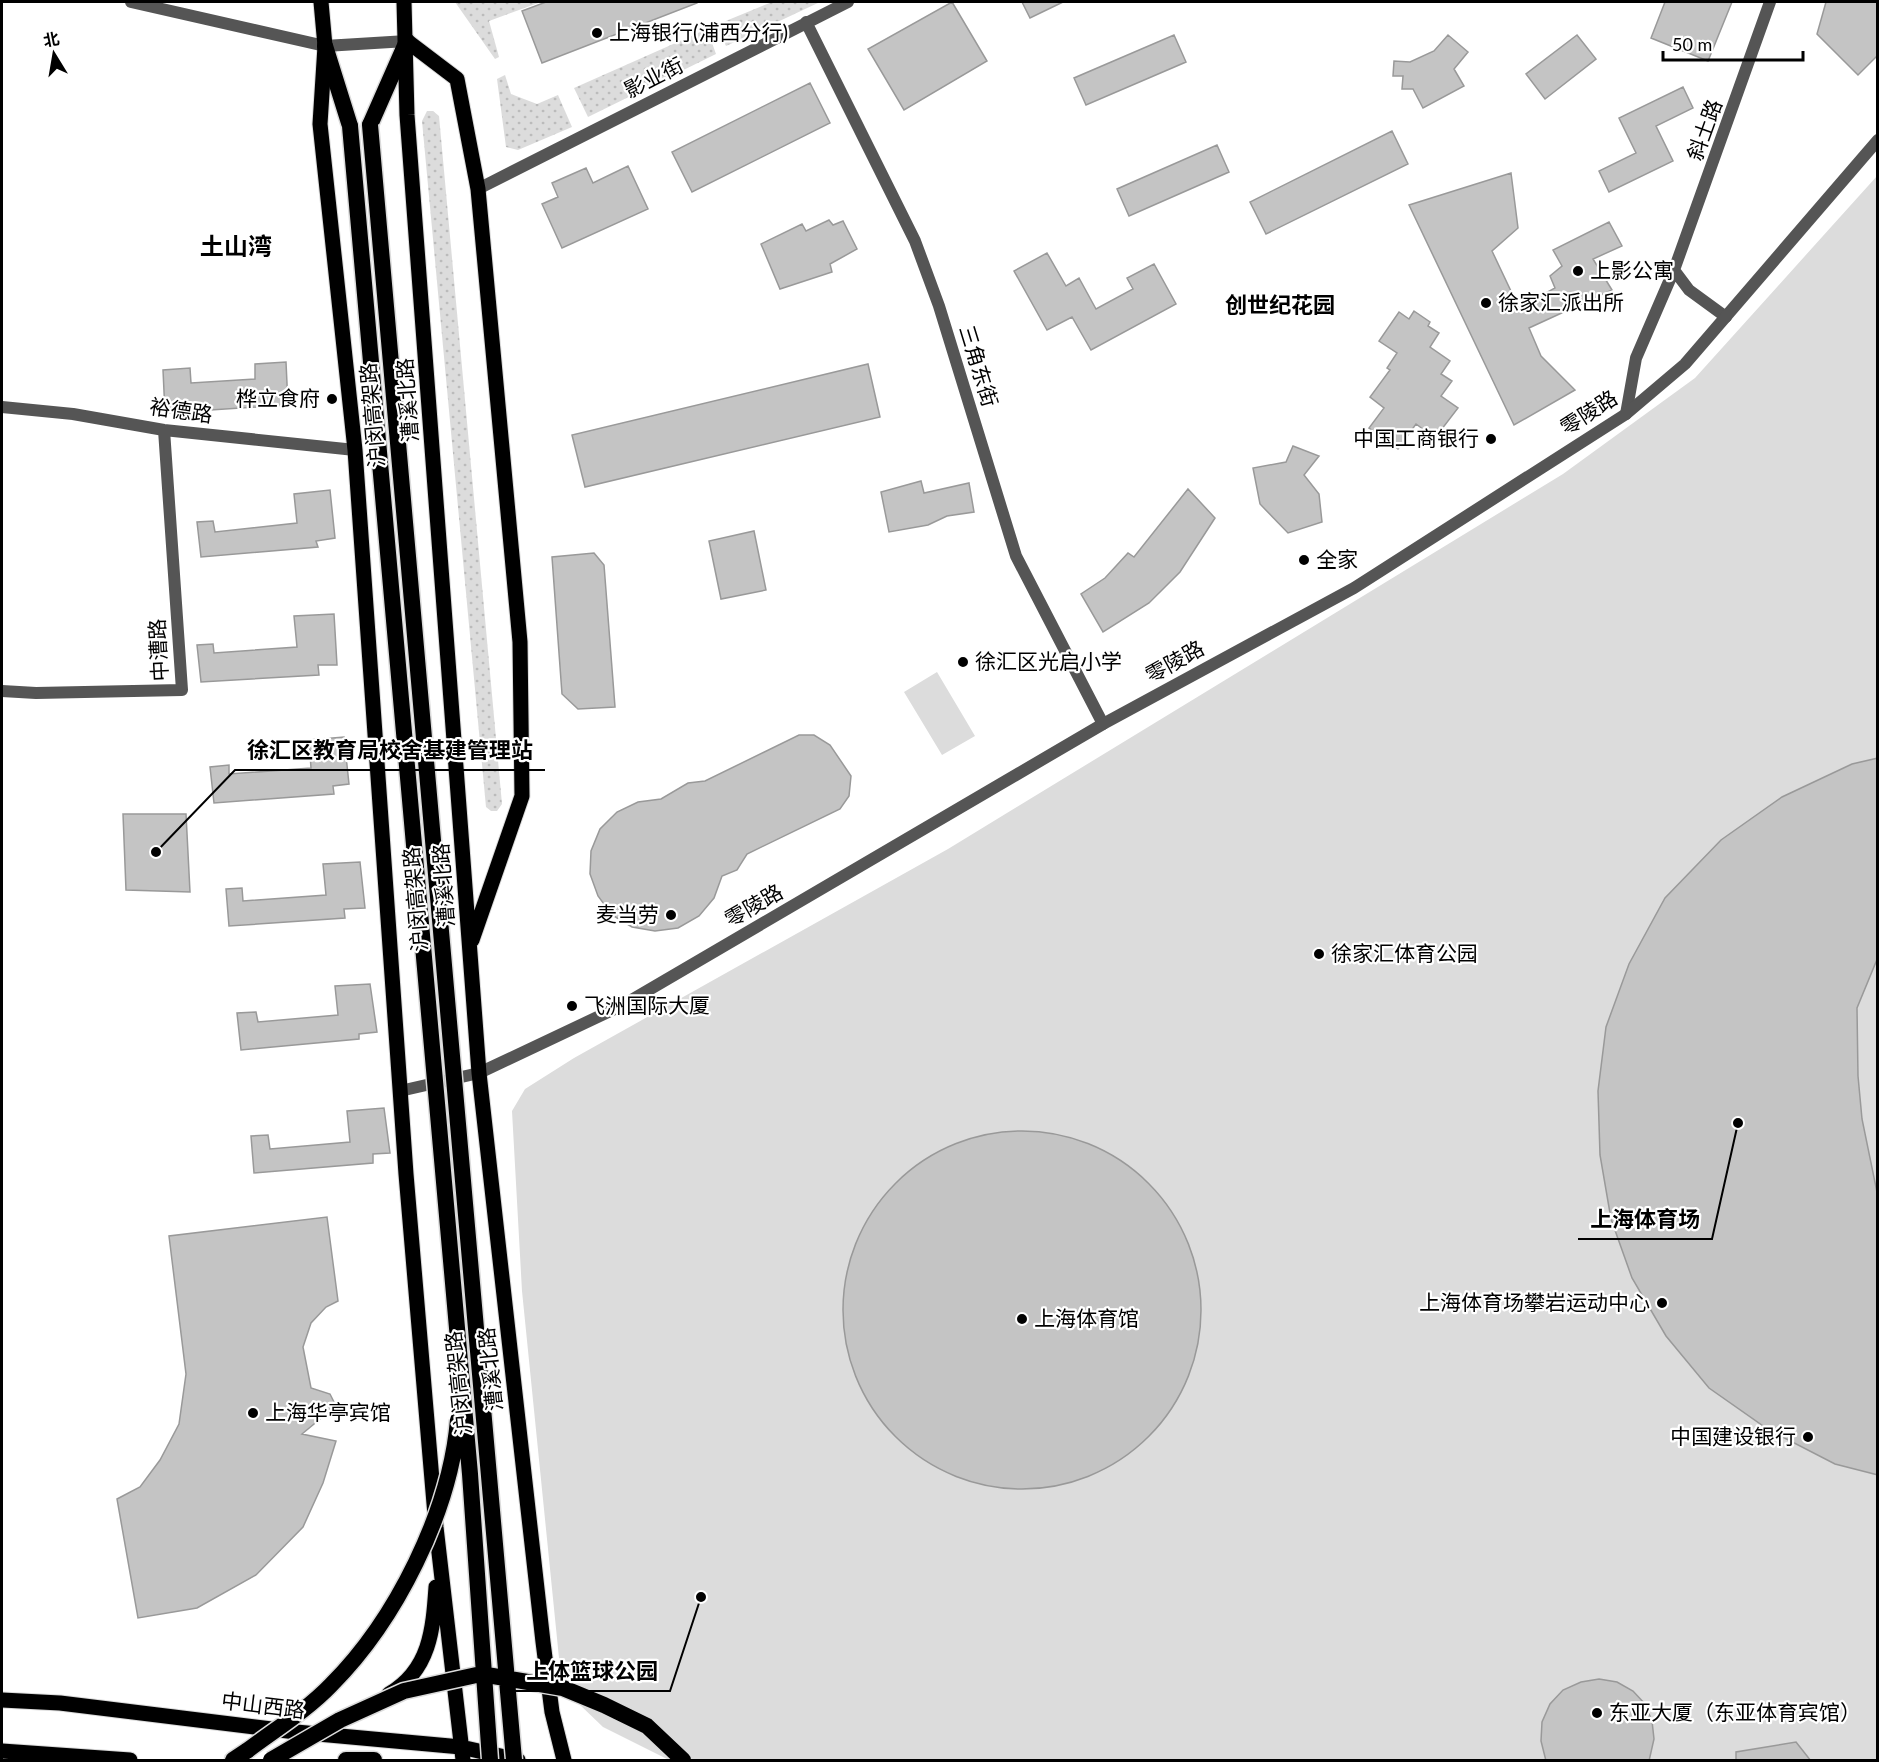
<svg xmlns="http://www.w3.org/2000/svg" width="1879" height="1762" font-family="Lato,'Noto Sans SC',sans-serif">
<defs>
<pattern id="garden-dots" width="8" height="8" patternUnits="userSpaceOnUse" patternTransform="scale(1.5)"><rect width="8" height="8" fill="#dcdcdc"/><path d="M2 2h.1M6 6h.1" fill="none" stroke="#bbb" stroke-width="1.8" stroke-linecap="round"/></pattern>
</defs>
<rect width="100%" height="100%" fill="#fff"/>
<path fill="#dcdcdc" d="M1877,176V1760H669L603,1727L579,1704L559,1658L522,1291L512,1111L525,1089L574,1058L948,849L1563,474L1695,378Z
M937,672L975,736L942,755L904,692Z"/>
<path fill="url(#garden-dots)" d="M455,2H541L489,21L499,57L495,59Z
M772,2H820L726,46L716,25Z
M707,29L716,54L588,117L574,88Z
M505,75L511,94L537,104L558,95L572,127L518,150L506,147L497,79Z
M427,111H433L439,116L502,804L497,811H491L486,807L422,121Z"/>
<path fill="#c4c4c4" stroke="#999" stroke-width="1.5" d="M546,2H697V3L542,63L522,11Z
M952,2L987,61L904,110L868,49Z
M1022,2H1063L1030,18Z
M1665,2H1732L1708,61L1651,38Z
M1826,2H1878V55L1858,75L1817,34Z
M1174,35L1186,62L1086,105L1074,78Z
M1448,35L1468,52L1454,69L1464,86L1423,108L1413,89H1402L1403,76H1393L1394,61L1410,62L1434,51Z
M1577,35L1596,59L1545,99L1526,74Z
M810,83L830,123L692,192L672,152Z
M1683,87L1693,108L1656,126L1673,161L1609,192L1599,171L1636,153L1619,118Z
M1392,131L1408,164L1266,234L1250,202Z
M1217,145L1229,172L1129,216L1117,189Z
M628,166L648,209L562,248L542,204L558,197L552,183L586,168L593,183Z
M1511,173L1518,228L1492,251L1519,308L1555,288L1550,276L1562,266L1553,250L1609,222L1622,246L1593,259L1612,290L1529,328L1541,356L1575,390L1514,425L1409,205Z
M829,220L833,225L843,221L857,249L830,264L832,272L780,289L761,244L802,224L806,231Z
M1047,253L1066,286L1079,278L1096,309L1133,289L1127,278L1154,264L1176,304L1091,350L1072,317L1047,330L1014,271Z
M1414,311L1430,322L1428,326L1439,333L1430,347L1450,361L1441,374L1452,381L1441,396L1458,408L1435,438L1416,424L1398,449L1369,428L1384,408L1370,397L1390,370L1387,368L1397,353L1379,341L1399,312L1409,319Z
M286,362L288,405L165,413L163,370L190,368L191,383L255,379V364Z
M868,364L880,417L585,487L572,435Z
M1293,446L1319,456L1304,475L1319,494L1322,522L1288,533L1260,504L1253,468L1286,462Z
M921,481L924,493L969,483L974,512L947,516L928,525L889,532L881,492Z
M1188,489L1215,518L1180,572L1149,603L1103,632L1081,594L1105,578L1128,553L1134,557Z
M330,490L335,538L316,541L318,547L201,557L197,522L213,521L215,532L297,523L294,494Z
M754,531L766,590L721,599L709,541Z
M594,553L604,565L615,707L578,709L562,694L552,557Z
M334,614L337,665H318L319,675L201,682L197,645L213,644L214,653L297,647L294,616Z
M799,735H814L830,745L851,776L849,796L840,809L747,854L737,870L722,876L714,898L699,916L678,928L655,931L632,927L612,915L598,896L590,874L591,851L600,829L617,812L638,802L661,799L688,783L705,781Z
M344,737L349,784L333,786L334,794L214,803L210,767L229,765V774L311,768L309,740Z
M1878,758V957L1857,1008L1858,1076L1862,1119L1878,1197V1475L1835,1464L1769,1430L1709,1388L1666,1336L1632,1278L1611,1219L1600,1155L1598,1091L1606,1027L1629,964L1665,898L1721,840L1782,797L1852,764Z
M123,814H186L190,892L126,890Z
M360,862L365,908L344,909L345,918L229,926L226,889L242,888L243,901L326,895L323,864Z
M370,984L377,1032L359,1034V1039L241,1050L237,1013L256,1012L258,1022L338,1015L335,986Z
M384,1108L390,1153L373,1154V1163L254,1173L251,1136L268,1135L270,1149L350,1142L347,1111Z
M843 1310a179 179 0 1 1 358 0a179 179 0 1 1-358 0Z
M327,1217L338,1301L326,1307L311,1323L303,1347L311,1388L330,1394L334,1402L332,1409L302,1434L336,1441L323,1483L303,1527L256,1575L197,1608L138,1618L117,1499L140,1487L160,1460L179,1424L186,1374L169,1236Z
M1599,1679L1617,1682L1633,1691L1645,1704L1652,1721L1654,1739L1649,1761H1546L1541,1741L1542,1722L1550,1704L1563,1690L1581,1682Z
M1796,1742L1811,1761H1736V1752Z"/>
<g fill="none" stroke-linecap="round" stroke-linejoin="round">
<g stroke="#dbdbdb" stroke-width="17">
<path id="primary" d="M321,2L325,46L320,124L355,450L406,1174L436,1527L463,1760
M404,2L407,115L479,1073L543,1642L552,1712L564,1760
M407,41L457,79L478,189L520,642L522,796L472,940
M389,1694C430,1670 433,1630 436,1587
M2,1700L60,1703L296,1732L461,1747L518,1760
M2,1751L130,1760"/>
</g>
<g stroke="#dbdbdb" stroke-width="19">
<path id="trunk" d="M325,46L350,126
M370,125L407,41
M233,1760L248,1750
M346,1760H374"/>
</g>
<path stroke="#555" stroke-width="12" d="M806,22L915,241L939,306L1016,556L1103,724
M478,189L848,2
M1674,270L1689,290L1726,317
M2,407L73,414L164,430L355,450
M1626,414L1636,358L1674,270L1770,2
M2,691L36,693L182,690L164,430"/>
<path stroke="#555" stroke-width="12" d="M131,2L325,46L407,41
M400,1091L479,1073L623,1005L1103,724L1354,588L1626,414L1685,364L1878,140"/>
<use href="#primary" stroke="#000" stroke-width="15"/>
<use href="#trunk" stroke="#000" stroke-width="16"/>
<g stroke="#dbdbdb" stroke-width="19" stroke-linecap="butt">
<path id="trunk-bridge" d="M370,125L514,1760
M350,126L470,1474L490,1760
M248,1750C276,1729 307,1710 331,1685C396,1620 450,1512 458,1420
M271,1760L340,1720L404,1691L481,1674L563,1688L604,1705L647,1726L683,1760"/>
</g>
<use href="#trunk-bridge" stroke="#000" stroke-width="16"/>
</g>
<g fill="#000" stroke="#fff" stroke-width="2">
<circle cx="597" cy="33" r="6"/>
<circle cx="1578" cy="271" r="6"/>
<circle cx="1486" cy="303" r="6"/>
<circle cx="332" cy="399" r="6"/>
<circle cx="1491" cy="439" r="6"/>
<circle cx="1304" cy="560" r="6"/>
<circle cx="963" cy="662" r="6"/>
<circle cx="671" cy="915" r="6"/>
<circle cx="1319" cy="954" r="6"/>
<circle cx="572" cy="1006" r="6"/>
<circle cx="1662" cy="1303" r="6"/>
<circle cx="1022" cy="1319" r="6"/>
<circle cx="253" cy="1413" r="6"/>
<circle cx="1808" cy="1437" r="6"/>
<circle cx="1597" cy="1713" r="6"/>
</g>
<g text-anchor="middle" stroke-width="4.5" stroke-linejoin="round" paint-order="stroke">
<g font-size="21" fill="#000" stroke="#fff" text-anchor="start">
<text x="609" y="40">上海银行(浦西分行)</text>
<text x="1590" y="278">上影公寓</text>
<text x="1498" y="310">徐家汇派出所</text>
<text x="320" y="406" text-anchor="end">桦立食府</text>
<text x="1479" y="446" text-anchor="end">中国工商银行</text>
<text x="1316" y="567">全家</text>
<text x="975" y="669">徐汇区光启小学</text>
<text x="659" y="922" text-anchor="end">麦当劳</text>
<text x="1331" y="961">徐家汇体育公园</text>
<text x="584" y="1013">飞洲国际大厦</text>
<text x="1650" y="1310" text-anchor="end">上海体育场攀岩运动中心</text>
<text x="1034" y="1326">上海体育馆</text>
<text x="265" y="1420">上海华亭宾馆</text>
<text x="1796" y="1444" text-anchor="end">中国建设银行</text>
<text x="1609" y="1720">东亚大厦（东亚体育宾馆）</text>
</g>
<g font-size="21" fill="#000" stroke="#fff">
<text transform="translate(654 78) rotate(-27)" y="7">影业街</text>
<text transform="translate(1705 130) rotate(-70)" y="7">斜土路</text>
<text transform="translate(978 366) rotate(73)" y="7">三角东街</text>
<text transform="translate(408 400) rotate(-94)" y="7">漕溪北路</text>
<text transform="translate(181 411) rotate(8)" y="7">裕德路</text>
<text transform="translate(1589 413) rotate(-33)" y="7">零陵路</text>
<text transform="translate(373 415) rotate(-95)" y="7">沪闵高架路</text>
<text transform="translate(159 650) rotate(-93)" y="7">中漕路</text>
<text transform="translate(1175 662) rotate(-29)" y="7">零陵路</text>
<text transform="translate(444 885) rotate(-94)" y="7">漕溪北路</text>
<text transform="translate(416 899) rotate(-95)" y="7">沪闵高架路</text>
<text transform="translate(754 906) rotate(-30)" y="7">零陵路</text>
<text transform="translate(491 1369) rotate(-96)" y="7">漕溪北路</text>
<text transform="translate(459 1383) rotate(-96)" y="7">沪闵高架路</text>
<text transform="translate(263 1706) rotate(7)" y="7">中山西路</text>
</g>
<g font-size="22" font-weight="bold" fill="#000" stroke="#fff">
<text x="1280" y="313">创世纪花园</text>
</g>
<g font-size="24" font-weight="bold" fill="#000" stroke="#fff">
<text x="236" y="255">土山湾</text>
</g>
</g>
<path fill="none" stroke="#000" stroke-width="2" d="M156 852L235 770H545M1738 1123L1712 1239H1578M701 1597L670 1691H514"/>
<g fill="#000" stroke="#fff" stroke-width="2">
<circle cx="156" cy="852" r="6"/>
<circle cx="1738" cy="1123" r="6"/>
<circle cx="701" cy="1597" r="6"/>
</g>
<g font-size="22" text-anchor="middle" font-weight="bold" fill="#000" stroke="#fff" stroke-width="4.5" stroke-linejoin="round" paint-order="stroke">
<text x="390" y="758">徐汇区教育局校舍基建管理站</text>
<text x="1645" y="1227">上海体育场</text>
<text x="592" y="1679">上体篮球公园</text>
</g>
<rect width="1879" height="1762" fill="none" stroke="#000000" stroke-width="6"/>
<g transform="translate(54 54) rotate(349)" stroke="#ffffff" stroke-width="4.5" paint-order="stroke">
<path d="M0-4.5L10 22L0 15L-10 22Z" fill="#000000"/>
<text y="-9" font-size="16" font-weight="bold" text-anchor="middle" fill="#000000">北</text>
</g>
<path d="M1663 51v9h140v-9" fill="none" stroke="#000000" stroke-width="3"/>
<text x="1672" y="51" font-size="18" fill="#000000" stroke="#ffffff" stroke-width="4.5" paint-order="stroke">50 m</text>
</svg>
